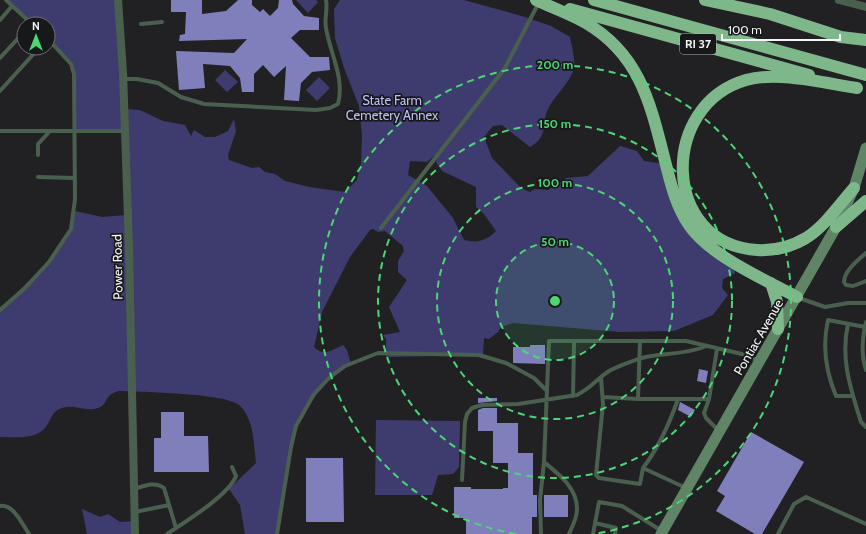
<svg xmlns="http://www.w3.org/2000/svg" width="866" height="534" font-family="Cabin,sans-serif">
<rect width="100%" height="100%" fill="#212124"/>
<path fill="#3e3c6f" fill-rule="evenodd" d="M6,0H118L125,109L140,110L163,121L185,125L191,136L194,130L205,137H215L228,131L234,119L236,131L228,155L229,160L252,168L259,167L265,172L275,174L285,181L309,187L345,192L357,180L361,163L362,136L359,106L344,68L335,38L334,9L340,0H464L525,17L551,26L570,37C571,44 576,62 574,68C570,83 556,94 549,107C540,123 550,136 530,147L502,125L493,126L484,137L492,158L521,188L530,192L535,189L548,190L566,178L588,176L620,146L637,151L644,161L665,164L682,214L734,264L735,273L723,279L722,288L728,295L713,315L674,331L620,332L513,323L501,327L498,332L489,339L484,338L483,355H481L389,357L386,356V339L383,335L400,332L389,307L407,280L398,272V261L404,251L403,246L385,231L378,232L373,229L370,230L350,257L322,312L314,347C323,357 332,350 343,345L347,350L351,364L323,385L297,423L277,534H245L240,505L229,489L256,463C254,446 254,418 239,405C225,393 141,392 118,391C116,392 112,393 110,395C105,400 105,406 98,408C85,412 74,404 62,408C51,411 51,422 44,429C33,440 15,437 0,437V310L47,263L68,235L75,211L102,217L127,215L125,132L75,130L73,66L48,38V24H34ZM440,151L436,162L442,171L476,187V207L484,214L496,231C486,241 477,243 464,240L453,218L427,186L408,175L410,161L427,162Z
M296,0H316L318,2L308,13Z
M225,70L238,82L227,92L215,80Z
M319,77L330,88L317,101L306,90Z
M376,420L460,421L459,467L453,474L438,475L432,495H375Z
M82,509L100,517L108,514L120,522L135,521V534H87Z"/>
<path fill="#7f7fbc" d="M171,0H202V14L226,11L238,0H252V5L260,12L263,9L270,16L278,8L279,0H292L293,4L304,16L319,18V30H300L291,38L310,57H329L330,70L312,72L301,83L299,101L284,100L286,66L274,77L263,65L254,74V92H242L240,78L230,66L203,64L205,88L179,90L176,51L234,53L247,39L179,41L180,35L185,34L186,12H171Z
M530,345H545V364L513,363V347H530Z
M699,369L708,371L706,383L697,381Z
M478,398H497V401L478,403Z
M680,402L695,410L691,417L678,410Z
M483,408H497V423H518V453H533V495H537V517H532V534H466V518H454V487H471V489H503V488H508V463H493V431H478V410Z
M161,412H184V436H208L209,472H154V438H161Z
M751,432L804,462L762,534H755L716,511L725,496L717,491Z
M306,458H343L344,522H306Z
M544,495H568V517H544Z"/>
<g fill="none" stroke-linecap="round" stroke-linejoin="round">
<path stroke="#4a604e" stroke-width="4" d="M6,0L32,24
M0,20L12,6
M141,24L162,22
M0,58L24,32
M124,79H137L158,83L181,97L204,104L316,110L330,108L338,104C345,78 330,53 326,28C324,19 328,9 326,0
M0,91L39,48
M0,131H125
M38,155V144L50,131
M38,177L75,178
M381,228L505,68L536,8
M866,253C858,260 844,271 844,282L846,285L853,286L866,281
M799,298L825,307L848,303H866
M0,310L24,289L49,262L71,229L75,199L74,74L71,64L48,39
M866,322C862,337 861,356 866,370
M848,324C840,359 851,390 861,422L866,427
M717,349L709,399L704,413L706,418L719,431
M601,378L603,404L596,475L599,478L640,484L643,468L686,488
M573,396L574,343
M853,396H836C826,372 822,346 828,320L865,327
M603,397L638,399H709
M638,399L640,342
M544,462C559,474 578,489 577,510C577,518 572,527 569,534
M643,468C659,447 669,425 678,399
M462,480L465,422L467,414L472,408L482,405L518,404L577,395C590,389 598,378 609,371C618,366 628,363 638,359C660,352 680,356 704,347
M134,489C144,486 155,481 164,488L176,528
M0,506C14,504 22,524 29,534
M135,512L169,505
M595,523L616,528L615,534
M167,534C185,522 229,495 236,476L232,467
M277,534L291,447L296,426L314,394L330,377L345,366L378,353L479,355L506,363L534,378L547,391
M541,534L540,500L544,462L549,341H686L742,354L759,361
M593,534L599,502L622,506L662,531
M778,534L794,504L806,497L866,524"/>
<path stroke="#4a604e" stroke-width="8" d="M118,0L123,72L129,248L135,534
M839,0L866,7"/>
<path stroke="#5f8466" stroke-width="11" d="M661,534L836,227L854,188L866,148"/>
<path stroke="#7eb88a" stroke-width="12" d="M536,0C553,8 570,14 586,23C639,54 650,102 664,157C670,180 675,205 689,225C710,256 764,279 797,297
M594,0L866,75
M705,0L770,14L841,37L866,40
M570,9L809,75
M854,188C839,205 825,226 806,238C791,247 774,251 757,250C661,244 659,105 746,80C779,71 824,83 857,88
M836,227L866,201
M771,283L777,302L778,329"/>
</g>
<circle cx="555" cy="301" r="59" fill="#4dd676" fill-opacity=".12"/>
<g fill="none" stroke="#4dd676" stroke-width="2" stroke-dasharray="7 5">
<circle cx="555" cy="301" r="59"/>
<circle cx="555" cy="301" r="118"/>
<circle cx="555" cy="301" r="177"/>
<path d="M516 534A236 236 0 1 1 594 534"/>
</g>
<g text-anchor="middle" stroke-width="3.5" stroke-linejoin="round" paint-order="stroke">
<rect fill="#17181a" stroke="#b2b3b4" stroke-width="1" x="680" y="34" width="36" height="20" rx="3"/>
<g font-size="12" font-weight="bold" fill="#f4f5f6">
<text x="698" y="48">RI 37</text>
</g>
<g font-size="13" fill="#bebff3" stroke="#17181a">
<text x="392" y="105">State Farm<tspan x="392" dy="15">Cemetery Annex</tspan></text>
</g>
<g font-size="13" fill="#f4f5f6" stroke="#17181a">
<text transform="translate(117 267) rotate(-91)" y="5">Power Road</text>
<text transform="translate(758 337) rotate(-60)" y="5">Pontiac Avenue</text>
</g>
</g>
<circle cx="555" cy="301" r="6" fill="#4dd676" stroke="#17181a" stroke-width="2"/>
<g font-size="12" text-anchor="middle" font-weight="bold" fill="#4dd676" stroke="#17181a" stroke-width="3.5" stroke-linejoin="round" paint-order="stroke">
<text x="555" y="69">200 m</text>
<text x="555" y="128">150 m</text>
<text x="555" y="187">100 m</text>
<text x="555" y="246">50 m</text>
</g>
<g transform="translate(36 36)"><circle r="19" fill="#17181a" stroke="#6f7072"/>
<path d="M0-3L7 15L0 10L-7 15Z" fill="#4dd676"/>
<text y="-6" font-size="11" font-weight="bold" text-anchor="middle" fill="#f4f5f6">N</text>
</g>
<path d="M722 34v6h118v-6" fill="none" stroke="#f4f5f6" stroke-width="2"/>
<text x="728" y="34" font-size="12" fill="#f4f5f6" stroke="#17181a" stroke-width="3" paint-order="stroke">100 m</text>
</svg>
